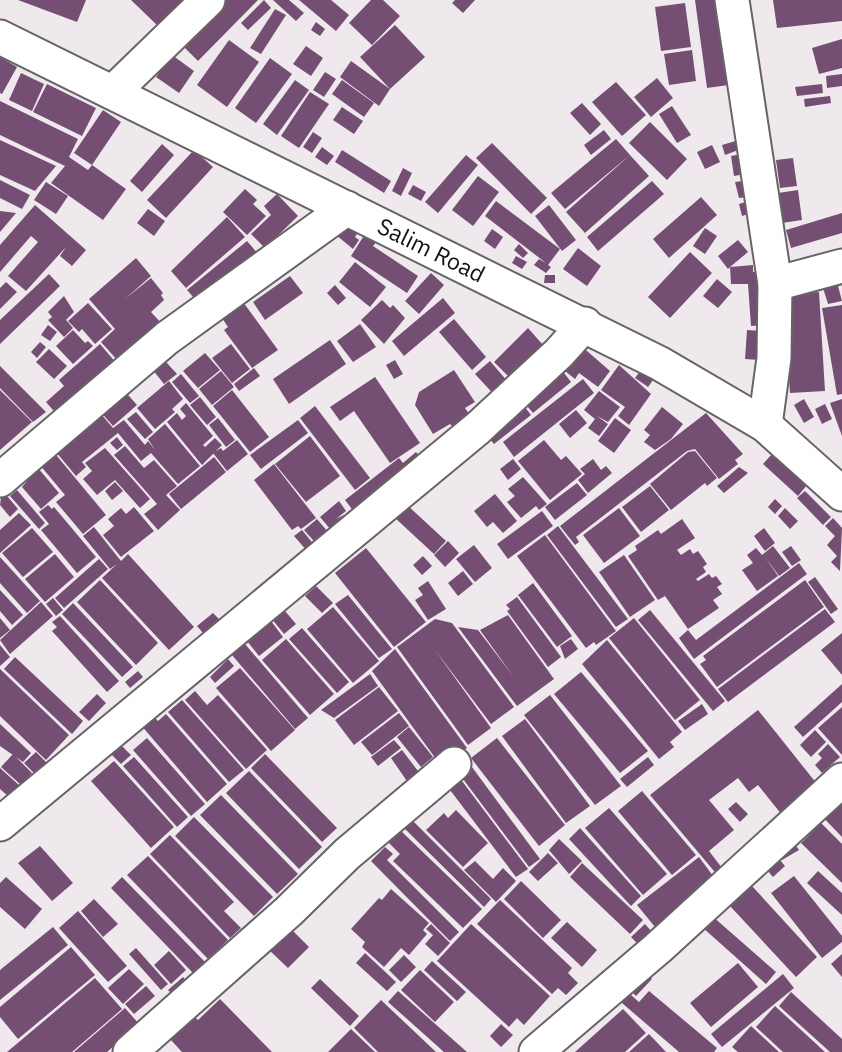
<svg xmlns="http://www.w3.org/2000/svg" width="842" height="1052" font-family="'IBM Plex Sans',sans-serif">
<rect width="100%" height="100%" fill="#efe9ee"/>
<path fill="#754f73" d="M18,0H86L77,22Z
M131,0H183L158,26Z
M215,0H258L198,61L176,39Z
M264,0L271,8L248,30L241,23Z
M273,0H289L304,13L296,21Z
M299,0H331L349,15L336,31Z
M371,0H383L400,16L372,45L349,23Z
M455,0H475L463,13L452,3Z
M695,0H724L736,84L707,88Z
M773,0H842V21L777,28Z
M685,3L691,47L661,51L655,7Z
M275,9L286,15L261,54L250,48Z
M316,22L325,29L320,36L311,30Z
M395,25L425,57L390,89L379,106L340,77L351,61L390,89L360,57Z
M842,39V68L819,74L812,48Z
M229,40L259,62L227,107L197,85Z
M306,46L323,58L311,76L293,64Z
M692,50L696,81L669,85L664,54Z
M172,55L194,71L179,93L156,77Z
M0,57L17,67L2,94L0,93Z
M270,58L292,74L256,123L235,108Z
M325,72L336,79L324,97L313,90Z
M21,73L44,84L32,111L9,100Z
M842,74V86L827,88L826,76Z
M657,78L673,98L651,117L634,97Z
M295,80L309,90L277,135L263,124Z
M342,80L374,103L364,117L332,94Z
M616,82L646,115L622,136L592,102Z
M47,84L96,108L82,136L33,112Z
M822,84L823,93L797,96L795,87Z
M310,92L329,104L299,148L281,136Z
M830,96L831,103L805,107L804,99Z
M0,101L78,139L69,157L88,170L92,165L126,189L103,220L51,183L65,166L0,135Z
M582,103L601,124L590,135L570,113Z
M672,106L691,135L677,143L659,114Z
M342,107L363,121L354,134L333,120Z
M103,110L121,122L92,165L74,153Z
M650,122L687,159L667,180L629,143Z
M604,130L611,139L591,155L584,145Z
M313,132L322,138L312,153L303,147Z
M616,139L630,155L565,209L551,193Z
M0,140L56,166L35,191L0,175Z
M739,140L741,149L725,155L722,145Z
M492,143L547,198L531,214L476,158Z
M162,144L174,155L142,192L130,181Z
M712,145L720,162L705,169L697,152Z
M322,147L334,156L327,165L315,157Z
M194,150L213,167L166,218L147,200Z
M342,150L391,181L384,193L335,162Z
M742,154L745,174L734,176L731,156Z
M466,155L478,165L438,213L425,202Z
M630,155L649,176L585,233L566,212Z
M793,158L797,186L780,188L776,160Z
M403,168L412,173L401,196L392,191Z
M478,176L499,192L473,226L452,210Z
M0,180L30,195L22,209L0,198Z
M652,181L664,194L598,251L587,237Z
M743,181L747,197L739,198L735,182Z
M46,182L68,196L56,214L34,200Z
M413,185L426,192L421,201L408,194Z
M245,189L257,200L253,204L266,216L247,235L223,212Z
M798,190L802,220L782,223L778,193Z
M277,194L298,216L265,248L251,234L271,215L264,206Z
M701,197L717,215L669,258L653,239Z
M752,200L755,212L742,216L739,204Z
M496,201L560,249L548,265L551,267L546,273L534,265L539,259L546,263L485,216Z
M35,205L86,250L72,266L60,256L66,247L26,291L8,276L38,242L31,236L0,272V245Z
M549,205L576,240L562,251L535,216Z
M148,209L165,221L154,236L137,223Z
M0,211L16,213L0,232Z
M842,213V233L791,248L786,230Z
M227,217L245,237L186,288L171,271Z
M337,218L358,232L355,237L359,240L353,249L330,230Z
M705,228L717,236L705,254L693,246Z
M492,229L503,237L495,249L484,241Z
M365,234L377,241L373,246L418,276L407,293L351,256Z
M738,240L748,252L730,267L753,265V272L763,271L767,325L751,326L748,284H731L730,267L728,269L718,256Z
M247,241L259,255L206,300L200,292L194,298L187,290Z
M519,244L528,253L523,258L514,250Z
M578,248L601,266L587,286L563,269Z
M690,252L712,273L670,318L648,297Z
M516,256L527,262L522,269L512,263Z
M136,258L151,276L125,299L151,278L163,293L161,295L164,300L151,312L162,324L118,361L101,342L115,329L89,299Z
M355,262L386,287L370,307L339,282Z
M834,271L842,301L828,304L819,275Z
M431,273L444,285L419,314L405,301Z
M49,274L60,286L0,344V320Z
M545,275H555V283H544Z
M290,276L303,293L265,320L253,302Z
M717,279L732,292L718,308L703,296Z
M6,282L17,292L0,309V288Z
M335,285L346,298L338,305L327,293Z
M819,292L825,391L790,393L783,294Z
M64,296L74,312L66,320L73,328L64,337L48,320L52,317L48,312Z
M443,298L455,313L404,356L392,341Z
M382,300L390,308L393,305L405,318L384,344L361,320Z
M243,302L278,350L252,368L224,330L228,327L222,318Z
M88,303L112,329L95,344L82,329L79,332L68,321Z
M842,305V394L837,395L822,308Z
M454,319L486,357L472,370L439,332Z
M360,324L376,347L353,362L337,341Z
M48,325L57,332L50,341L41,335Z
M528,328L543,345L510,378L494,362Z
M73,330L85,343L88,341L93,346L73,364L56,346Z
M747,330L762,331L760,360L745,359Z
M330,340L346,364L289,404L273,379Z
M40,342L46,347L37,358L31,352Z
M100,344L117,364L59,417L46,402L64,386L59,380Z
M231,344L250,369L232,383L212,358Z
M579,344L610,371L598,387L579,373L575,379L565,371Z
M49,349L67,366L54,379L36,362Z
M165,352L171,359L166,362L177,374L164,384L149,365Z
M205,353L220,370L198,388L183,371Z
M395,360L403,374L394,379L386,365Z
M490,361L514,389L500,401L475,374Z
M619,365L651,394L629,425L618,416L625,407L601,390Z
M0,366L46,412L33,422L0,388Z
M643,367L656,376L648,387L635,378Z
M254,368L260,376L239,391L234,384Z
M561,369L571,382L533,413L522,400Z
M454,370L475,402L465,408L471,417L454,428L450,424L433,434L415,405L419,392Z
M221,371L234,387L212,405L199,389Z
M181,374L199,396L190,403L172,382Z
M375,377L420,443L390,463L354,411L340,421L330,407Z
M583,379L594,393L514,457L503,442Z
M169,381L183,399L172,409L175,412L155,429L137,408Z
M122,388L137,405L113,426L98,409Z
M0,390L32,422L0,450Z
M232,390L269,437L250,452L213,406Z
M599,391L620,407L608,422L597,416L608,424L599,436L588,428L595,419L584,410Z
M200,397L216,417L207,425L190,405Z
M804,399L814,417L804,423L794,405Z
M842,399V436L830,403Z
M521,402L531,415L494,444L484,432Z
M186,403L213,436L203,445L205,447L215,438L222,445L202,465L167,422L177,413L182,420L186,416L180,409Z
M825,404L832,419L822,424L815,409Z
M315,406L370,478L355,490L300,418Z
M662,407L683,424L671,439L655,450L644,442L650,435L644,430Z
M576,410L587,423L570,438L559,424Z
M136,412L153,432L145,439L127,419Z
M706,413L743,454L735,460L738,464L719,479L695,449L687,451L576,537L579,542L575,545L560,526Z
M101,414L113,428L124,420L145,445L148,441L155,450L148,439L165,424L200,466L178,484L151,453L141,461L118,433L82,462L86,467L76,476L56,452Z
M218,418L235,440L226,447L209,425Z
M615,418L631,430L614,453L598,441Z
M298,420L308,433L261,469L250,455Z
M310,436L340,476L306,502L275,464Z
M117,437L123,445L117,450L110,443Z
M237,440L248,454L227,471L213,453L221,448L223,451Z
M544,440L561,460L566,456L582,474L550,500L518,461Z
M125,446L144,468L154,460L177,486L166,495L180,510L158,530L144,514L157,504L114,455Z
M105,448L150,499L140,508L115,480L97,495L83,479L92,471L85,463Z
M52,450L106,515L83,534L56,502L65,495L34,458Z
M695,451L717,478L707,486L705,483L671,510L650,484L688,452Z
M416,452L426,465L358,517L345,500L399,458L403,463Z
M771,455L807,485L798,496L763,464Z
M214,457L226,472L181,509L169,494Z
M513,459L521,469L508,480L500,469Z
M593,459L601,470L606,466L612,473L588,493L578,480L585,474L580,469Z
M274,464L316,518L301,529L298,526L292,530L254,480Z
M739,467L748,473L724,493L717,486Z
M38,468L59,493L41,509L22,487Z
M523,477L547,504L539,510L536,506L521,518L507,502L515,496L508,489Z
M115,482L123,491L112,500L105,491Z
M577,483L587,495L555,520L545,507Z
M650,486L669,510L641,532L622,507Z
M2,490L18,509L10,517L0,505Z
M17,490L45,523L39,529L10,496Z
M805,491L831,517L823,525L797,498Z
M495,494L517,521L503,533L493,522L487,527L474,511Z
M775,499L782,506L775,514L768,507Z
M339,501L346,511L336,519L344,515L351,523L336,536L320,517Z
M406,504L446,541L434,554L394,517Z
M48,505L52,509L54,507L96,557L77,573L41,530L49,524L39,512Z
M134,507L154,531L121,557L103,535L114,526L108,519L121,508L126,514Z
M619,508L640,536L604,563L583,535Z
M785,508L798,521L790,529L778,516Z
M542,511L553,526L508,559L497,544Z
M19,513L31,525L0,553V530Z
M833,518L842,528L840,571L831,562L837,556L827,545L835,536L825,526Z
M317,519L334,539L322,550L304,530Z
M682,519L695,538L677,550L681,555L690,549L693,554L698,551L707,564L703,567L706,572L696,579L698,581L709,574L712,578L716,576L722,584L717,587L722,594L713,600L719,608L688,629L665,596L658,600L628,556L637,550L635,546L658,530L661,534Z
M558,526L628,619L616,627L547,535Z
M94,527L121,561L128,554L194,627L169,650L102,578L117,564L110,569L83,536Z
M32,528L53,552L23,577L2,553Z
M764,528L775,543L765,551L754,536Z
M302,530L315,546L308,552L294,536Z
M545,535L616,631L596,645L594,642L586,648L517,556Z
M448,541L459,553L445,567L434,555Z
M474,545L492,568L475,582L456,559Z
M773,546L790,568L779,576L765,557L778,576L757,591L742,570L753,563L747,555L756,548L762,555Z
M791,546L801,560L792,566L782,552Z
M366,548L426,622L394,647L335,573Z
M55,554L74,577L45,602L25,579Z
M624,555L655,600L630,617L599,572Z
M423,556L432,566L422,575L413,565Z
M0,557L40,601L27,613L0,583Z
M99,559L108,569L64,608L55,598Z
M799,563L807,574L694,659L679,638L688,630L696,640Z
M463,571L473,584L458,596L448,583Z
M815,577L838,609L831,614L808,582Z
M100,580L158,643L136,665L77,602Z
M805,580L824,607L717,687L700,664L706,660L703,656Z
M428,581L446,609L428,620L415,600L423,595L418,588Z
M533,583L572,636L557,647L518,595Z
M316,586L333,603L322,613L305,596Z
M0,590L23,615L12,625L0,611Z
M348,595L392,649L379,658L335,604Z
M517,597L561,657L548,667L507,611L510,609L506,605Z
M53,598L63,610L56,616L46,604Z
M41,602L53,616L10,654L0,640Z
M73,603L133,667L122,677L62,614Z
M280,605L296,624L284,634L271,618Z
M333,607L379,661L353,683L307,629Z
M825,609L835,622L728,702L718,689Z
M650,610L725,701L713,711L638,620Z
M213,613L219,619L203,633L197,626Z
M508,615L554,679L517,706L458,627L478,630L513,676L480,630Z
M60,616L119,681L107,692L52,631L57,627L52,622Z
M0,618L10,630L0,638Z
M634,618L700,700L675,720L609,638Z
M435,619L452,623L514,707L491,724L435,650L491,728L468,745L397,647Z
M271,621L283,637L259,656L247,641Z
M302,628L349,682L337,693L289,639Z
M842,633V675L821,650Z
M286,639L334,694L310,715L262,660Z
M571,639L578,649L565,659L560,646Z
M607,640L682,732L670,742L674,747L659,759L582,664Z
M245,644L308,718L295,729L232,655Z
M0,645L10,657L0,666Z
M395,649L467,748L441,766L372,671Z
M15,657L83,721L72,734L4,669Z
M228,659L234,666L215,683L210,677Z
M240,668L295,730L271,751L216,688Z
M0,669L69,735L46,760L0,716Z
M138,671L143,677L130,688L125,682Z
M581,672L648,751L620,773L554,694Z
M370,674L378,686L334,718L321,710Z
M842,684V702L803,737L794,727Z
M379,687L398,711L354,745L335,720Z
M195,691L207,705L218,695L267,750L246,769L185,700Z
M97,694L106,703L89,721L79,712Z
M550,695L621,786L595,805L524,715Z
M182,700L244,770L229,782L168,712Z
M702,704L708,714L685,730L678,721Z
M842,707V755L818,728Z
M758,710L825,794L786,820L758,785L749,792L738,778L709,800L734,830L709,851L725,872L719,877L650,795Z
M399,713L409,726L372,755L361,742Z
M166,714L227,784L207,802L140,724L152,715L158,721Z
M525,719L590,806L566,823L502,736Z
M0,724L31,753L23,762L0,746Z
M409,727L433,757L421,767L397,737Z
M815,730L826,742L811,757L800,745Z
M147,738L205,804L191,816L133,750Z
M497,738L565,825L539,846L471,758Z
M394,740L401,748L378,766L371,757Z
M119,743L131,755L121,764L109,752Z
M828,744L840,757L822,773L815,765L822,758L818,754Z
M402,750L418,771L433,760L438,766L411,787L391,758Z
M36,752L47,763L36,775L24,763Z
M13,754L32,773L21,785L1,767Z
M265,754L337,828L322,842L251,768Z
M134,757L188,817L177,827L123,766Z
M648,757L654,765L627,787L620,779Z
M114,761L174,827L151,848L91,781Z
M469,763L540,859L529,867L457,771Z
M0,768L20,786L10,798L0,789Z
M249,771L322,847L299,869L226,793Z
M456,773L528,869L516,877L444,782Z
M642,791L696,855L672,875L618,811Z
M842,791V837L816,810Z
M221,795L298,874L277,894L200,815Z
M736,802L748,814L740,822L728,809Z
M609,808L667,874L643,895L585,828Z
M456,810L488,843L463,867L426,830L444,813L448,818Z
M194,817L273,897L254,916L175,836Z
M411,819L491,899L484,907L403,827Z
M821,823L842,844V883L801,843Z
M580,828L641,896L631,906L569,839Z
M400,830L482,909L463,928L393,861L400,854L388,842Z
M170,835L234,902L224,911L241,928L230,938L150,854Z
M559,839L582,861L569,874L549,850Z
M794,843L799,850L782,860L774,848Z
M40,846L73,883L52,901L18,863Z
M385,847L393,854L387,860L459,932L450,941L371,861Z
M772,851L785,866L773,877L760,862Z
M548,853L558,863L538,881L529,872Z
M148,856L228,940L208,959L127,875Z
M699,857L716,880L655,927L637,905Z
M475,861L493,879L503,868L516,881L496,902L464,870Z
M582,863L643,920L630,934L570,877Z
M818,871L842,893V915L807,883Z
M794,876L842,936V942L822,958L771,893Z
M6,877L42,909L25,929L0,907V883Z
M122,877L205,962L193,973L111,888Z
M521,881L561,920L543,938L504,899Z
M752,886L817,957L796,977L730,906Z
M391,889L429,923L423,930L427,934L409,955L401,948L384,967L362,947L365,942L351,929L379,898L382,900Z
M94,899L118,924L103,937L81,911Z
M500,900L572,968L568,973L578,983L566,995L558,988L552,994L477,924Z
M703,908L776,972L766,984L693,919Z
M78,911L127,966L108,982L59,928Z
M567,922L597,950L582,967L551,938Z
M431,924L450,943L438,956L425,944L433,935L426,929Z
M471,924L550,996L524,1025L517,1018L509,1027L437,961Z
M645,924L651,931L638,944L631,937Z
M288,926L309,947L288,968L267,948Z
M53,927L68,945L0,1000V970Z
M71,947L95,975L18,1039L0,1017V1007Z
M136,948L168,984L161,990L129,954Z
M169,951L186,970L171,984L154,965Z
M365,953L396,982L387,991L356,963Z
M842,954V977L831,964Z
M404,955L416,967L401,982L389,970Z
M432,961L466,992L457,1001L424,970Z
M738,963L758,987L711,1027L690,1003Z
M640,967L652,979L636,996L624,984Z
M129,969L144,984L123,1004L108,988Z
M420,970L454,1002L435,1022L401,990Z
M783,974L794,988L722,1047L711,1034Z
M183,977L188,983L174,996L168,990Z
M95,978L122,1009L72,1052H7Z
M320,979L359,1016L350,1026L311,988Z
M146,986L155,996L134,1014L125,1004Z
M623,988L639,1002L649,991L717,1048L714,1052H679L615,997Z
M398,991L467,1052H444L388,1002Z
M791,992L842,1039V1052H830L779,1006Z
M220,999L272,1052H182L170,1039L194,1016L198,1020Z
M381,1000L436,1052H378L354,1028Z
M775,1006L825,1052H783L756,1027Z
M125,1008L139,1024L107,1052H74Z
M623,1009L646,1033L625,1052H575Z
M501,1024L513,1035L501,1047L490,1036Z
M751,1026L779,1052H738L732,1047Z
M351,1029L375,1052H328Z
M649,1034L666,1052H629Z"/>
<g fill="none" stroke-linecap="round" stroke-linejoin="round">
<g stroke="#686367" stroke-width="37">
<g id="minor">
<path d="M732,0L775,284L774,358L765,425"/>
<path id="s1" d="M0,37L659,363L765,425L842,494"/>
<path d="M113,92L208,0"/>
<path d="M775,284L842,266"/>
<path d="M0,480L167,338L347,208"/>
<path d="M0,824L478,428L559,353L585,324"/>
<path d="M130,1052L289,911L347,854L454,764"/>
<path d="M536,1052L658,948L842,780"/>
</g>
</g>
<use href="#minor" stroke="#fff" stroke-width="33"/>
</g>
<g text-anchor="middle" stroke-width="7" stroke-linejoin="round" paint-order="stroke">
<g font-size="23" fill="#131113" stroke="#fff">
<text dy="8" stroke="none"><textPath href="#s1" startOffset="481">Salim Road</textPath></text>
</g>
</g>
</svg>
